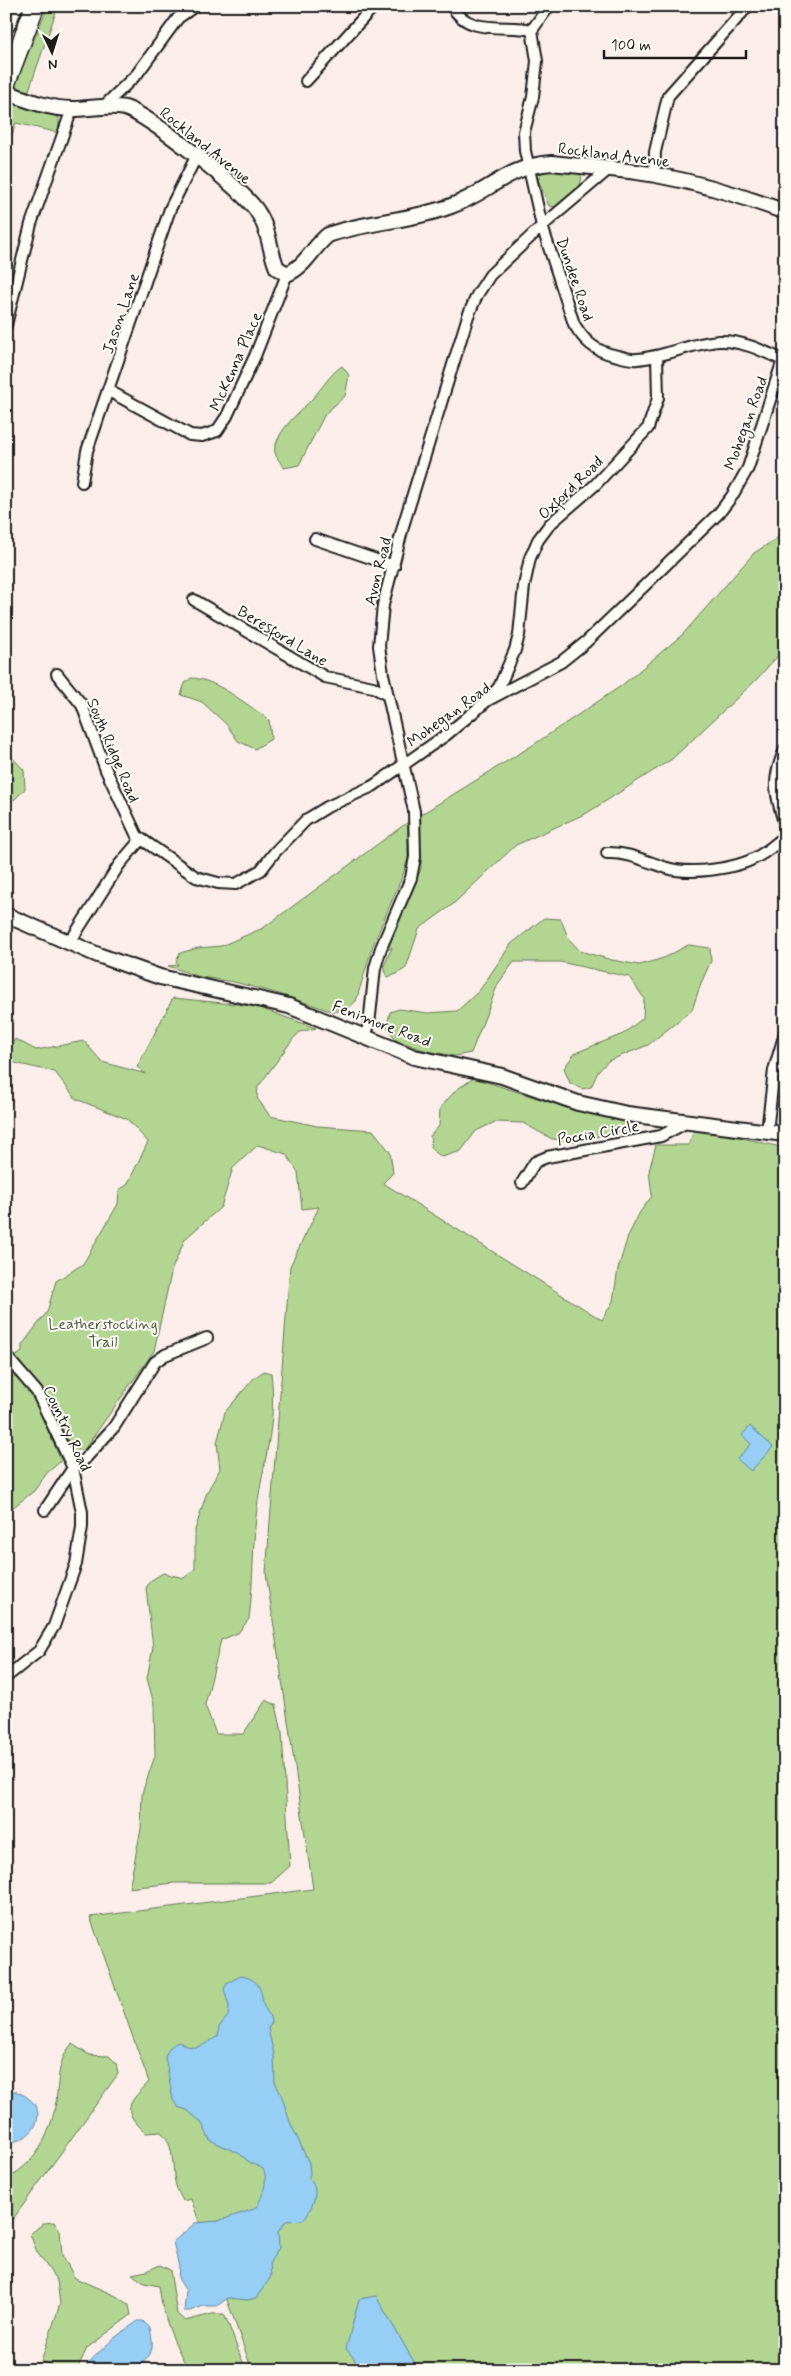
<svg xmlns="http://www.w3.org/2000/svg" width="791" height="2376" font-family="Mynerve,sans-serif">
<rect width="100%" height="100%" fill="#fbeeea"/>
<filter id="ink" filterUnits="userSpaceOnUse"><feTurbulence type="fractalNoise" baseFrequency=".02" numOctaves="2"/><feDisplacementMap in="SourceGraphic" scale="10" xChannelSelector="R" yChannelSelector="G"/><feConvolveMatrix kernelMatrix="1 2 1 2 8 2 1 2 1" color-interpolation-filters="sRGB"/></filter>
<g filter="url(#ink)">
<path fill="#b2d691" stroke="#677956" d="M48,6H58L28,93L14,87Z
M11,101L56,116L59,118V133L16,123L6,153V117Z
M548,171L579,174L582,177L580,185L556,207L549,206L538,180L542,172Z
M342,366L349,375L345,396L325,414L299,465L284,468C280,461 273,455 275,447C281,426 299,413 313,398C323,387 330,374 342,366Z
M785,533V648L755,681L672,759L587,813L516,845L452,905L419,929L406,968L397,974L387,977L384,966L392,947L385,952L421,869L420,815L533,745L621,686L683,634L754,553Z
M191,678C215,678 249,706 269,720L271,739L255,749L238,741L226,724L202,702L181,695L185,683Z
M6,751L24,770L25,789L14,800L6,792Z
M408,822V859L402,877L373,945L356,1001L345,1011H331L276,993L234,982L200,977L168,966L178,965L176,962L180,953L198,948L221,946L263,928Z
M544,918L561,919L568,938L580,951L612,960L639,965L664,958L688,945L710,948L711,961L701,983L692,1010L648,1045L608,1061L598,1072L591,1087L582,1089L570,1083L564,1068L575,1053L623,1034L643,1018L644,998L629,977L560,962H514L498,984L471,1053L455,1056L427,1051L396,1040L387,1026L390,1012L399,1009L428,1013L457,1011L479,991L511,944Z
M173,998L254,1006L316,1028L300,1032L293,1039L258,1087L257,1098L270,1116L317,1126L373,1130L390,1152L393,1173L383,1183L602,1320L613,1301L618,1269L628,1236L640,1212L652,1196L649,1171L656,1145H688L696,1127L785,1148V2370H252L191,2199L183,2201C181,2196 177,2191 176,2186C171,2168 176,2146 161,2132L146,2133C120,2109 128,2104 149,2082L90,1917L313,1889L266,1573L290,1266L319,1207L302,1209L298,1172L286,1154L258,1145L233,1168L221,1207L185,1239L172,1269L154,1351L84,1450H76L70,1446L45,1393L15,1357L22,1352V1345L47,1312L56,1281L83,1264L118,1204L119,1190L127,1185L148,1142L127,1119L76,1099L55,1072L6,1061V1054L15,1039L36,1050L84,1041L102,1062L146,1074L137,1067Z
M474,1078L568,1108L626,1122V1131L574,1141L552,1139L523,1123L495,1122L476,1131L461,1151L442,1157L431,1149L430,1136L439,1126L440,1108L456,1090Z
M6,1366L34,1398L61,1461L47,1473L34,1491L6,1513Z
M264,1371L271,1373C277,1421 265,1455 258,1501C252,1540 254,1580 249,1619L238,1633L221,1640L205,1705L216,1734H243L266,1700L276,1705L282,1732L290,1866L271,1883H175L129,1888L141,1829L142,1793L155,1756L154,1704L147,1678L153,1647L146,1588L150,1581L163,1573L184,1578L195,1569V1530L207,1492L220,1469L217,1443L225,1412L254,1378Z
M72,2044L89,2055L109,2056L116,2063L118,2074L13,2219L6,2222V2181C14,2174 23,2168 30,2161C44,2147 53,2121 56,2102C59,2081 57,2060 72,2044Z
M54,2222L60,2230L62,2255L75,2278L116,2296L129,2305L131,2315L87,2348L77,2370L61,2369L41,2361L60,2304L57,2281L37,2252L30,2234L44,2223Z
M160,2265L170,2270L177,2314L185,2321L212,2314H224C233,2333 237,2352 247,2370H189C173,2342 163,2318 159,2286L144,2283L132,2274L147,2271Z"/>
<path fill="#96cef5" stroke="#65879e" d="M750,1426L773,1447L751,1471L737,1459L751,1444L742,1435Z
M241,1976C258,1979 261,1987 263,2003C264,2010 272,2014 271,2025L268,2028L274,2055L275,2082L282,2097L290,2122L309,2163L310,2174L308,2178C322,2188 312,2210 303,2220L286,2221L278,2232L279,2248L270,2262L271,2277L256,2298L248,2300L228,2298L217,2306H204L190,2311H184L186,2291L178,2278L179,2267L173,2242L195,2223L218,2221L254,2209C262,2202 269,2178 263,2169L249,2162L240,2154L210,2140L201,2122L187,2110L178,2107L173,2100L165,2057C168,2050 171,2044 179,2042C196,2052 202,2046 218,2036L219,2027L228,2016L229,2006L224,1989L227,1983Z
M6,2089C13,2091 23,2093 28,2098C51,2114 30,2144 6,2142Z
M376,2296L414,2362L421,2370H357L354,2358L346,2349L359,2299Z
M138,2321H143L150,2328C151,2334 153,2342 152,2348C146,2376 106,2370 85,2370L86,2365L114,2338Z"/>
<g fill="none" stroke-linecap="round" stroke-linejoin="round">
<g stroke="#1c1c1c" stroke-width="14">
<path id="street" d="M452,6C468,36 506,24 532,30
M549,6L532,30L537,61L533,97L524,132L525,151L542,226L574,324C584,341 595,351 614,355C622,357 630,360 637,359C665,357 691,343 719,341C742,340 765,352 785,361
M306,81L374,6
M105,105L137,74L178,18L195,6
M654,175L655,152L668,96L748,6
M6,325L31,224L72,109
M109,391L190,435L202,436L217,431L227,416L255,356L287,274
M82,482L87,451L170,209L196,157
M315,539L394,566
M194,600L325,677L373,687L387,695
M57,674L82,705L106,770L137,836L196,877L218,883L236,884L261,870L275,852L306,820L327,807L373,786L446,735L488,700L561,662L586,642L639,591L719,513L732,496L748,468L783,360
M491,696L499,687L515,650L519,635L524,586L530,558L538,540L550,524L595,485L648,428L658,398L657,356
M785,749C771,782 775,792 785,826
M607,853C628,852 647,862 667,868C690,875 736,869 757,857C768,851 776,844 785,836
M70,942L119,865L141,839
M365,1036L369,1025L375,968L381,948L411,878L415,857L414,811L383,674L379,646L383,605L404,523L468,316L477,295L490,275L542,226L608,170
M767,1132L774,1070L785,1033
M522,1183L535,1162L547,1157L661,1136L689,1121
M6,1356L37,1392L73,1468L82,1512V1527L76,1564L54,1626L39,1651L6,1677
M45,1510L73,1468L82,1462L114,1427L155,1362L165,1355L207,1338"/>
</g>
<g stroke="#1c1c1c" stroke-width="18">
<path id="secondary" d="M6,92C27,100 49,109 72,109C91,109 107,104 125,108C149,115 242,189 257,211C269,228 269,249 277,268L287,274C306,266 312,248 328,235C368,221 411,221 451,206C491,192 506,166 552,163C587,167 622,169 656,175C700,183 743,196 785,212
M6,915L98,955L160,977L289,1006L414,1057L502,1076L578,1103L627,1114L785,1134"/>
</g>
<g stroke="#1c1c1c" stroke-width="21">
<path id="highway" d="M6,24L13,6
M6,83L35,6"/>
</g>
<use href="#street" stroke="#fdfcf7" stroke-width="10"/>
<use href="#secondary" stroke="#fdfcf7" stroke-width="14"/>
<use href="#highway" stroke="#fdfcf7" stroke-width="18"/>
</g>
</g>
<g text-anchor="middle" stroke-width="4" stroke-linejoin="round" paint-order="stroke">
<g font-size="16" fill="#1c1c1c" stroke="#fdfcf7">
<text transform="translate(206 145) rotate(39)" y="6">Rockland Avenue</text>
<text transform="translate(614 154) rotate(7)" y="6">Rockland Avenue</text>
<text transform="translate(576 279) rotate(71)" y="6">Dundee Road</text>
<text transform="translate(120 313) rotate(-71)" y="6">Jason Lane</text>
<text transform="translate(235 361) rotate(-66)" y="6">McKenna Place</text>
<text transform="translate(745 423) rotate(-70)" y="6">Mohegan Road</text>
<text transform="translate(570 487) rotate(-44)" y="6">Oxford Road</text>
<text transform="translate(377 571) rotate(-76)" y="6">Avon Road</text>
<text transform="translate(283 635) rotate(31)" y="6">Beresford Lane</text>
<text transform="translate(448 714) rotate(-36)" y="6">Mohegan Road</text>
<text transform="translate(114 750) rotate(67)" y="6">South Ridge Road</text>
<text transform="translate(382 1023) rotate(21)" y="6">Fenimore Road</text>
<text transform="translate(598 1132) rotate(-10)" y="6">Poccia Circle</text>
<text transform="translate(68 1428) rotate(65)" y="6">Country Road</text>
</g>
<g font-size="16" fill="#505d45" stroke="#fdfcf7">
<text x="103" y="1329">Leatherstocking<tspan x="103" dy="18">Trail</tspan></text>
</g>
</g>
<rect width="791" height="2376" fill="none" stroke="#fdfcf7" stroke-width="25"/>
<rect x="12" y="12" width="766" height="2351" fill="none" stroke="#1c1c1c" stroke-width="2" filter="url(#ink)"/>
<g transform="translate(52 52) rotate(176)" stroke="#fdfcf7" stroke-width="4" paint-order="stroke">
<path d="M0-4L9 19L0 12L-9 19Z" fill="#1c1c1c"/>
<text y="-8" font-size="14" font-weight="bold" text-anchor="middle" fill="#1c1c1c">N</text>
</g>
<path d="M604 50v8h142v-8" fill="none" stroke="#1c1c1c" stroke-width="2.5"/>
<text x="611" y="50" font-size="15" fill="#1c1c1c" stroke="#fdfcf7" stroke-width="4" paint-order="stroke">100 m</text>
</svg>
